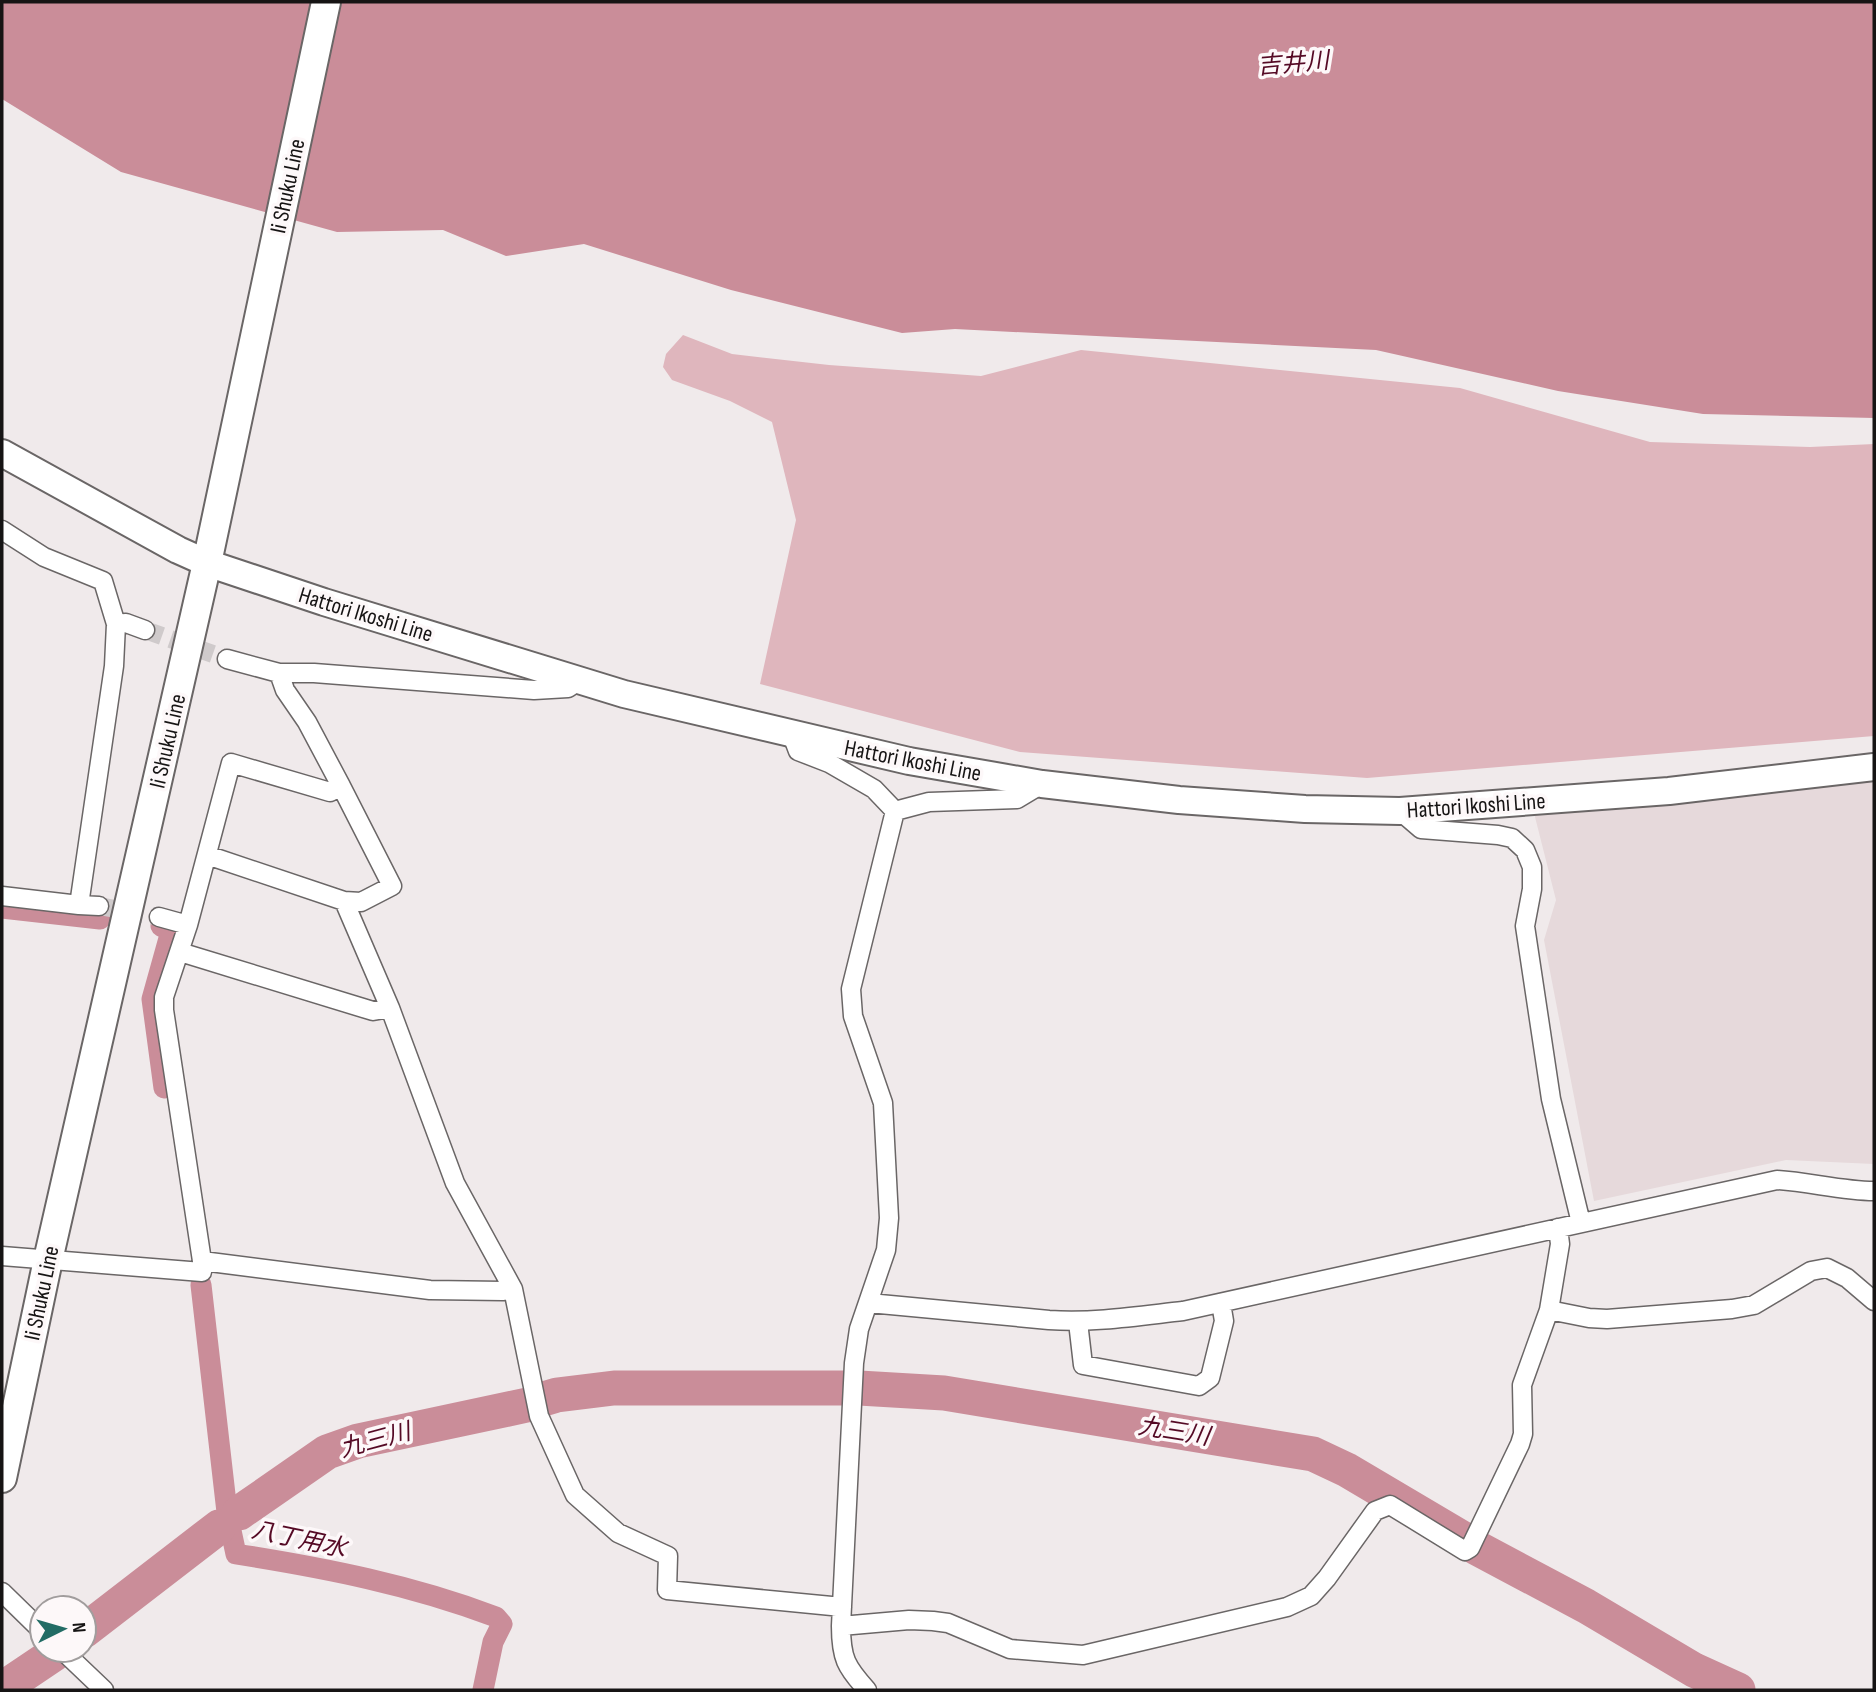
<svg xmlns="http://www.w3.org/2000/svg" width="1876" height="1692" font-family="'Sofia Sans Condensed','Noto Sans JP',sans-serif">
<rect width="100%" height="100%" fill="#f0eaeb"/>
<path fill="#e6d9db" d="M1874,777V1164L1786,1160L1594,1201L1544,940L1556,900L1534,813Z"/>
<path fill="#dfb6bd" d="M683,335L732,354L829,365L981,376L1081,350L1460,388L1650,442L1810,447L1874,444V736L1367,778L1020,752L760,684L796,520L772,422L730,401L672,380L663,367L666,354Z"/>
<path fill="#ca8d99" d="M2,2H1874V418L1703,414L1558,391L1376,350L955,329L902,333L731,290L584,244L506,256L443,230L337,232L121,172L2,99Z"/>
<g fill="none" stroke-linecap="round" stroke-linejoin="round">
<path stroke="#ca8d99" stroke-width="21" d="M2,908L100,919
M161,926L171,931L152,999L164,1088
M201,1285L227,1512L236,1554C325,1568 412,1585 496,1617L502,1624L493,1642L483,1690"/>
<path stroke="#ca8d99" stroke-width="35" d="M859,1388L944,1393L1313,1454L1347,1470L1467,1541
M540,1400L557,1395L614,1388H845
M239,1513L327,1452L358,1441L527,1405
M1477,1548L1586,1606L1694,1670L1738,1690
M84,1631L219,1527
M2,1689L54,1654"/>
<path stroke="#cfcacb" stroke-width="18" stroke-dasharray="18 9" stroke-linecap="butt" d="M145,630L227,659
M99,906L159,917"/>
<g stroke="#6a6666" stroke-width="21">
<path id="minor" d="M2,530L44,557L103,581L116,624L114,666L79,905L2,896
M116,624L126,623L145,630
M227,659L279,673H314L534,690L568,688L580,680
M792,735L798,751L829,763L874,789L895,811
M895,811L929,802L1017,799L1042,784
M1400,811L1421,829L1498,835L1512,838L1525,850L1532,867V889L1525,926L1551,1099L1581,1223
M207,855L344,901L361,902L392,886L341,786
M344,901L390,1008L455,1183L513,1289L539,1416L575,1495L618,1533L668,1556L667,1590L842,1607
M79,905L99,906
M159,917L188,925
M180,952L373,1011L390,1008
M2,1256L202,1272V1261L164,1010V997L188,925L231,763L330,792L341,786L307,722L285,690L279,673
M202,1261L430,1290L503,1291L513,1289
M869,1303L1049,1320C1094,1323 1138,1316 1183,1311L1777,1180C1810,1182 1842,1191 1874,1191
M1549,1310L1560,1244L1558,1228
M1078,1322L1083,1365L1199,1386L1210,1378L1224,1321L1221,1303
M2,1592L42,1631
M841,1626L909,1620L933,1621L948,1623L1010,1649L1083,1655L1287,1607L1311,1596L1327,1578L1375,1511L1390,1505L1465,1551L1470,1548L1520,1444L1523,1434L1522,1385L1549,1310L1589,1318L1607,1319L1732,1309L1754,1305L1811,1271L1827,1268L1847,1278L1874,1301
M62,1650L104,1690
M867,1690C846,1667 841,1658 841,1626L854,1363L859,1329L886,1250L889,1218L883,1103L853,1016L851,989L895,811"/>
</g>
<g stroke="#6a6666" stroke-width="30">
<path id="secondary" d="M2,453L178,550L207,563L324,602L624,694L909,761L1042,784L1179,800L1305,809L1400,811L1669,791L1874,767"/>
</g>
<g stroke="#6a6666" stroke-width="32">
<path id="primary" d="M2,1478L48,1260L207,563L326,2"/>
</g>
<use href="#minor" stroke="#fff" stroke-width="18"/>
<use href="#secondary" stroke="#fff" stroke-width="26"/>
<use href="#primary" stroke="#fff" stroke-width="28"/>
</g>
<g text-anchor="middle" stroke-width="7" stroke-linejoin="round" paint-order="stroke">
<g font-size="23" fill="#161414" stroke="#fdf8f9">
<text transform="translate(287 186) rotate(-78)" y="8">Ii Shuku Line</text>
<text transform="translate(366 614) rotate(17)" y="8">Hattori Ikoshi Line</text>
<text transform="translate(167 741) rotate(-77)" y="8">Ii Shuku Line</text>
<text transform="translate(913 760) rotate(11)" y="8">Hattori Ikoshi Line</text>
<text transform="translate(1476 805) rotate(-4)" y="8">Hattori Ikoshi Line</text>
<text transform="translate(41 1293) rotate(-78)" y="8">Ii Shuku Line</text>
</g>
<g font-size="24" font-style="italic" fill="#550a25" stroke="#fdf8f9">
<text transform="translate(1293 63) rotate(-5)" y="8">吉井川</text>
<text transform="translate(1174 1431) rotate(9)" y="8">九三川</text>
<text transform="translate(375 1440) rotate(-15)" y="8">九三川</text>
<text transform="translate(299 1539) rotate(12)" y="8">八丁用水</text>
</g>
</g>
<rect width="1876" height="1692" fill="none" stroke="#161414" stroke-width="7"/>
<g transform="translate(63 1629) rotate(85)"><circle r="33" fill="#fdf8f9" stroke="#a19d9d" stroke-width="2"/>
<path d="M0-5L12 26L0 18L-12 26Z" fill="#226c65"/>
<text y="-10" font-size="19" font-weight="bold" text-anchor="middle" fill="#161414">N</text>
</g>
</svg>
